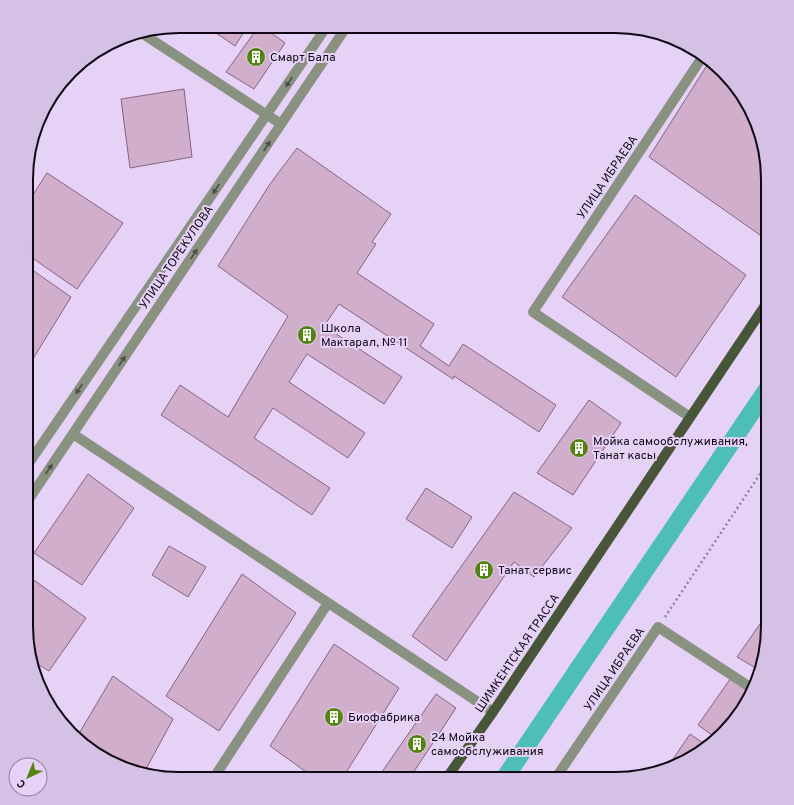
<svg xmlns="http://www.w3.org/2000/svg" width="794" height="805" font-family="Overpass,sans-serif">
<rect width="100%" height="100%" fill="#e6d1f7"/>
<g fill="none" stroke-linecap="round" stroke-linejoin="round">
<path stroke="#4dbeb8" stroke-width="18" d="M504,779L768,388"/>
</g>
<path fill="#d1afcc" stroke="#856581" d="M206,26H248L235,46Z
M259,26H262L285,43L254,89L226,72Z
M709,62L737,86L760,129L768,169V225L760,235L649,157Z
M184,89L192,157L130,168L121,99Z
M297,148L391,214L372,242L376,244L357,273L434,324L420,346L449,366L463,344L556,405L539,432L454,376L453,379L339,304L324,326L402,377L384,404L307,354L289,382L365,433L348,458L273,408L254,438L330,488L312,515L161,415L180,385L228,417L288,316L218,266L270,184Z
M47,173L123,223L77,289L28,255L29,201Z
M635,195L746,275L676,377L562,297Z
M28,267L71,297L28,367Z
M589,400L621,423L573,495L537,473Z
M88,474L134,508L82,585L34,553Z
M426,488L472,517L452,548L406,519Z
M514,492L572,528L534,577L514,562L446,661L412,636Z
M169,546L206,567L188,597L152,575Z
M242,574L296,613L219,731L166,696Z
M27,575L86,618L49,671L31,660L26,636Z
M767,614L768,636L759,670L737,657Z
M334,644L399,688L342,779H316L270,746Z
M733,675L753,689L752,694L716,738L698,725Z
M113,676L173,719L145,771L103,759L77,737Z
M436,694L456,708L409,779H377Z
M690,734L709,747L672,767L669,765Z"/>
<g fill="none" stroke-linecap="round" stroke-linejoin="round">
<path stroke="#92829e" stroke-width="2.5" stroke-dasharray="2 3" stroke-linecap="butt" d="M665,617L768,462"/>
<path stroke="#899181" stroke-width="10" d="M140,32L281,124
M690,417L533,312L703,56
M73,434L493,712
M27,466L327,26
M27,502L347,26
M213,779L328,603
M555,779L658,627L753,689"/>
<path stroke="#475539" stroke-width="10" d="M446,779L493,712L768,301"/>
</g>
<defs><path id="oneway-solid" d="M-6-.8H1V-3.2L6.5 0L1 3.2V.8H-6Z"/></defs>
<g fill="#4c4d4b">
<use href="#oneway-solid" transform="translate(289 82) rotate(124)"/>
<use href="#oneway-solid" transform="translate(267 146) rotate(-56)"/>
<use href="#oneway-solid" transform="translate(216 189) rotate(124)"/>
<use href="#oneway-solid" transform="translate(194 254) rotate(-56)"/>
<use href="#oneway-solid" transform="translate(122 361) rotate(-56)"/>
<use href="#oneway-solid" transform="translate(79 389) rotate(124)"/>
<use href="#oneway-solid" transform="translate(49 469) rotate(-56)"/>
</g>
<defs>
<g id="building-disc" transform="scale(1)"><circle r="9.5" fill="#558310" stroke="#e6d1f7"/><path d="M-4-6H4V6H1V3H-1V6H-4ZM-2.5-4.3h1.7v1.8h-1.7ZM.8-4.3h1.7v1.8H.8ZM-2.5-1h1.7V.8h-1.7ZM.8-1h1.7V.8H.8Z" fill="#fff"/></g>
</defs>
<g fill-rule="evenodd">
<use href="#building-disc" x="256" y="57"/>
<use href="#building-disc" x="307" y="335"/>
<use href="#building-disc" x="579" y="448"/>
<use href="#building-disc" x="484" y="570"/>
<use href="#building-disc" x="334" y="717"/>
<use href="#building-disc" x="417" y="744"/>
</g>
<g text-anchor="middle" stroke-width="4" stroke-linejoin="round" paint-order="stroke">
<g font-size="12" fill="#100915" stroke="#e6d1f7" text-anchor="start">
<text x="270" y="61">Смарт Бала</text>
<text x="321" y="332">Школа<tspan x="321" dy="14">Мактарал, № 11</tspan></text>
<text x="593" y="445">Мойка самообслуживания,<tspan x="593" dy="14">Танат касы</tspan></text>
<text x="498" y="574">Танат сервис</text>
<text x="348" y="721">Биофабрика</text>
<text x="431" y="741">24 Мойка<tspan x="431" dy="14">самообслуживания</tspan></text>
</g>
<g font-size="12" fill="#100915" stroke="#e6d1f7">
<text transform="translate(607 177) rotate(-56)" y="4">УЛИЦА ИБРАЕВА</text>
<text transform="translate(176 257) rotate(-56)" y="4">УЛИЦА ТОРЕКУЛОВА</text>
<text transform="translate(517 653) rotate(-56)" y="4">ШИМКЕНТСКАЯ ТРАССА</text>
<text transform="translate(614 669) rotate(-56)" y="4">УЛИЦА ИБРАЕВА</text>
</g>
</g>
<path d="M0 0H794V805H0ZM179 33H615A146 146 0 0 1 761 179V626A146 146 0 0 1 615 772H179A146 146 0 0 1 33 626V179A146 146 0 0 1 179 33Z" fill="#d5c1e5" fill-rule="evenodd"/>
<path fill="none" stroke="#100915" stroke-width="2" d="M179 33H615A146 146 0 0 1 761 179V626A146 146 0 0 1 615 772H179A146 146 0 0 1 33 626V179A146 146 0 0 1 179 33Z"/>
<g transform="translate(28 777) rotate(224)"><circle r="19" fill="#e6d1f7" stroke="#90819d"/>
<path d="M0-3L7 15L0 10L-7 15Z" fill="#558310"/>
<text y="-6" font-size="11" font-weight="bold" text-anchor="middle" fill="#100915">С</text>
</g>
</svg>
